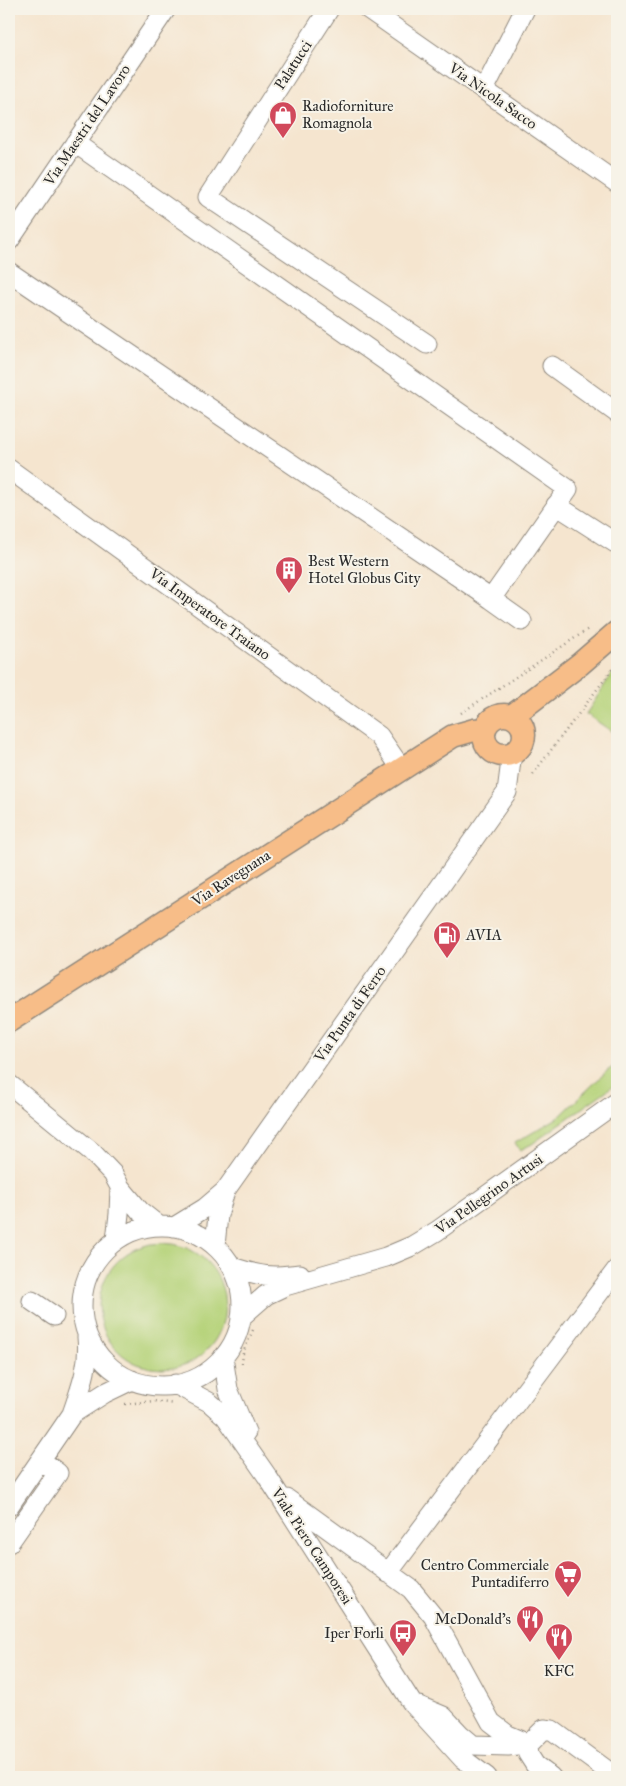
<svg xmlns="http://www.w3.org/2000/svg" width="626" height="1786" font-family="'IM FELL Great Primer',serif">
<rect width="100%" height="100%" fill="#f7f3e8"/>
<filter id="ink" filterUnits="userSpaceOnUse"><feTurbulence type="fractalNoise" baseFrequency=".02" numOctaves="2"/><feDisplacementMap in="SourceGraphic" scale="10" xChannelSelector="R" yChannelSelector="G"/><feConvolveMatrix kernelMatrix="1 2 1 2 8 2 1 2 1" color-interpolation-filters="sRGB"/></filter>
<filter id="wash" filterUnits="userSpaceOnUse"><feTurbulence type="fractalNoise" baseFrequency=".0096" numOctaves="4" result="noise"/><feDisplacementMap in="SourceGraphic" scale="20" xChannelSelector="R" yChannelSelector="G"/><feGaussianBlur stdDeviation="1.12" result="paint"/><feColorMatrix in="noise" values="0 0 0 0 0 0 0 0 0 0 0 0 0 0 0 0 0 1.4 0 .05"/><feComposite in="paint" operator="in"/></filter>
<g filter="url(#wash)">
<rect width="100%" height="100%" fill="#f5e5cf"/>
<path fill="#b6d37a" stroke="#707f52" d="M617,669V735L586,714L611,675Z
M617,1064V1083L532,1144L520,1150L515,1143L559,1117L607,1071Z
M99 1306a63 63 0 1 1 126 0a63 63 0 1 1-126 0Z"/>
</g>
<g filter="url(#ink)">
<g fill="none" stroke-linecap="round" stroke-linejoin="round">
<g stroke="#90887d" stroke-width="21">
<path id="minor" d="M329,9L208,197L427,344
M368,9L617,183
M484,90L525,9
M9,241L166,9
M9,272L491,599L568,489L75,143
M552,366L617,413
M9,469L379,736L401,768
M556,505L617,544
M491,599L522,621
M9,1084L92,1152L113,1174L120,1187L140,1211L159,1226
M82 1306a80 80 0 1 1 160 0a80 80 0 1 1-160 0Z
M174,1227L205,1208L225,1191
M116,1240L119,1214L120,1187
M215,1246L218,1215L225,1191L507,792L512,753
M232,1267C259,1276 272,1278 300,1274
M32,1301L54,1316
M241,1317L266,1295L285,1286L386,1257L412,1246L437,1231L617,1102
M223,1357L228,1389L246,1432
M175,1384L209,1402L226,1417L267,1476L412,1703L463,1759L487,1777
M72,1414C81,1387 90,1366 87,1337
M287,1499L411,1589L433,1616L491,1722L508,1735L529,1744
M9,1506L72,1414L105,1393L132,1380
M9,1543L58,1473L41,1460
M388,1573L617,1269
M419,1706L443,1716L460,1734L473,1745L508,1746L526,1744
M551,1777L535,1765L528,1754L529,1744L544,1729L552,1730L616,1777"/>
</g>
<g stroke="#90887d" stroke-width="25">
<path id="major" d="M484 735a20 20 0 1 1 40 0a20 20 0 1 1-40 0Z
M512,716L580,664L617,632
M9,1021L453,736L474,730L485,729"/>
</g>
<path stroke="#90887d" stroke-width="2.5" stroke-dasharray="1 4" stroke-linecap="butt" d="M461,713L590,628
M533,774L617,663
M242,1364L243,1353L253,1330
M125,1404L154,1401L174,1404"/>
<use href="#minor" stroke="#fff" stroke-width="19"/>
<use href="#major" stroke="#f7bd88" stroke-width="22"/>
</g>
</g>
<defs>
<g id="shop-pin" transform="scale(1.4375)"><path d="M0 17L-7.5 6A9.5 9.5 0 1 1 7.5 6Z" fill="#d1495b" stroke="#f7f3e8"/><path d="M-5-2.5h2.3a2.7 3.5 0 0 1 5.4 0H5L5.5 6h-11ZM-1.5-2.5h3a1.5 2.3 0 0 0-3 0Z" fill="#fff"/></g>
<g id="building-pin" transform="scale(1.4375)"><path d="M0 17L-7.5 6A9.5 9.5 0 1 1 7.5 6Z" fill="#d1495b" stroke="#f7f3e8"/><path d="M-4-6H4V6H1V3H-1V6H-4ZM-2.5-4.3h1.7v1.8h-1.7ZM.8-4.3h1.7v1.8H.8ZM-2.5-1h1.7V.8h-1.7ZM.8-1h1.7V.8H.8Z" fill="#fff"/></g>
<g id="fuel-pin" transform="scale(1.4375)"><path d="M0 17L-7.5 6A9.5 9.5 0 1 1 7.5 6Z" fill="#d1495b" stroke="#f7f3e8"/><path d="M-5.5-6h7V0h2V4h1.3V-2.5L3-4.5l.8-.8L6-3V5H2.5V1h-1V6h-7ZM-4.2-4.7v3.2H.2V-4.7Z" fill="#fff"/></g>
<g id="supermarket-pin" transform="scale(1.4375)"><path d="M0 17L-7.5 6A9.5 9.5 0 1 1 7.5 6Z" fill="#d1495b" stroke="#f7f3e8"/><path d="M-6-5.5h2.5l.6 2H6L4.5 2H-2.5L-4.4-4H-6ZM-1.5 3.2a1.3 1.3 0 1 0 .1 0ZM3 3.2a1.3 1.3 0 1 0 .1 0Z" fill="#fff"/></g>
<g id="restaurant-pin" transform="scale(1.4375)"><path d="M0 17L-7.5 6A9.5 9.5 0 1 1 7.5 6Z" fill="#d1495b" stroke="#f7f3e8"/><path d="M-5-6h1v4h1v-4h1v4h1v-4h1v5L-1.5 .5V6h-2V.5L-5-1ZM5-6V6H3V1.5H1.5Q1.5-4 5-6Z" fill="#fff"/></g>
<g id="bus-pin" transform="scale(1.4375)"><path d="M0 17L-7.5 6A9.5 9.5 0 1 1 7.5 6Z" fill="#d1495b" stroke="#f7f3e8"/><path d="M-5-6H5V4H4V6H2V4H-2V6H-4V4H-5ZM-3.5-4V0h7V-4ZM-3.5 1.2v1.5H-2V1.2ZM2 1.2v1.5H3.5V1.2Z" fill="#fff"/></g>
</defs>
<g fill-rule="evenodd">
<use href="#shop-pin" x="283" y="115"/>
<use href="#building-pin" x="289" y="570"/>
<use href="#fuel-pin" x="447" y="935"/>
<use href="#supermarket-pin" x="568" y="1574"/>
<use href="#restaurant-pin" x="530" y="1619"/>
<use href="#bus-pin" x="403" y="1633"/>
<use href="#restaurant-pin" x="559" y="1637"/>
</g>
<g text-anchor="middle" stroke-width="4" stroke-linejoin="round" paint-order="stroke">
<g font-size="15" fill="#2b2b2b" stroke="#f7f3e8">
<text transform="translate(293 65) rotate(-57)" y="5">Palatucci</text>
<text transform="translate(493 96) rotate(35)" y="5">Via Nicola Sacco</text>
<text transform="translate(87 125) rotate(-56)" y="5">Via Maestri del Lavoro</text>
<text transform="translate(210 614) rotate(36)" y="5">Via Imperatore Traiano</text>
<text transform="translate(231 878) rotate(-33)" y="5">Via Ravegnana</text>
<text transform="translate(350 1014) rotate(-55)" y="5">Via Punta di Ferro</text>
<text transform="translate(489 1194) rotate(-35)" y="5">Via Pellegrino Artusi</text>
<text transform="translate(312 1546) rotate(57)" y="5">Viale Piero Camporesi</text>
</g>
<g font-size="15" fill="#2b2b2b" stroke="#f7f3e8" text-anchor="start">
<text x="302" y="111">Radioforniture<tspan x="302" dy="17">Romagnola</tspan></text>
<text x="308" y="566">Best Western<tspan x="308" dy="17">Hotel Globus City</tspan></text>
<text x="466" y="940">AVIA</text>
<text x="549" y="1570" text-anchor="end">Centro Commerciale<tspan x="549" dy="17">Puntadiferro</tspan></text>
<text x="511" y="1624" text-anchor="end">McDonald's</text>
<text x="384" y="1638" text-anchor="end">Iper Forli</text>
<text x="559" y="1676" text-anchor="middle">KFC</text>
</g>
</g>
<rect width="626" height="1786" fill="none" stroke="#f7f3e8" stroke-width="30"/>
</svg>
